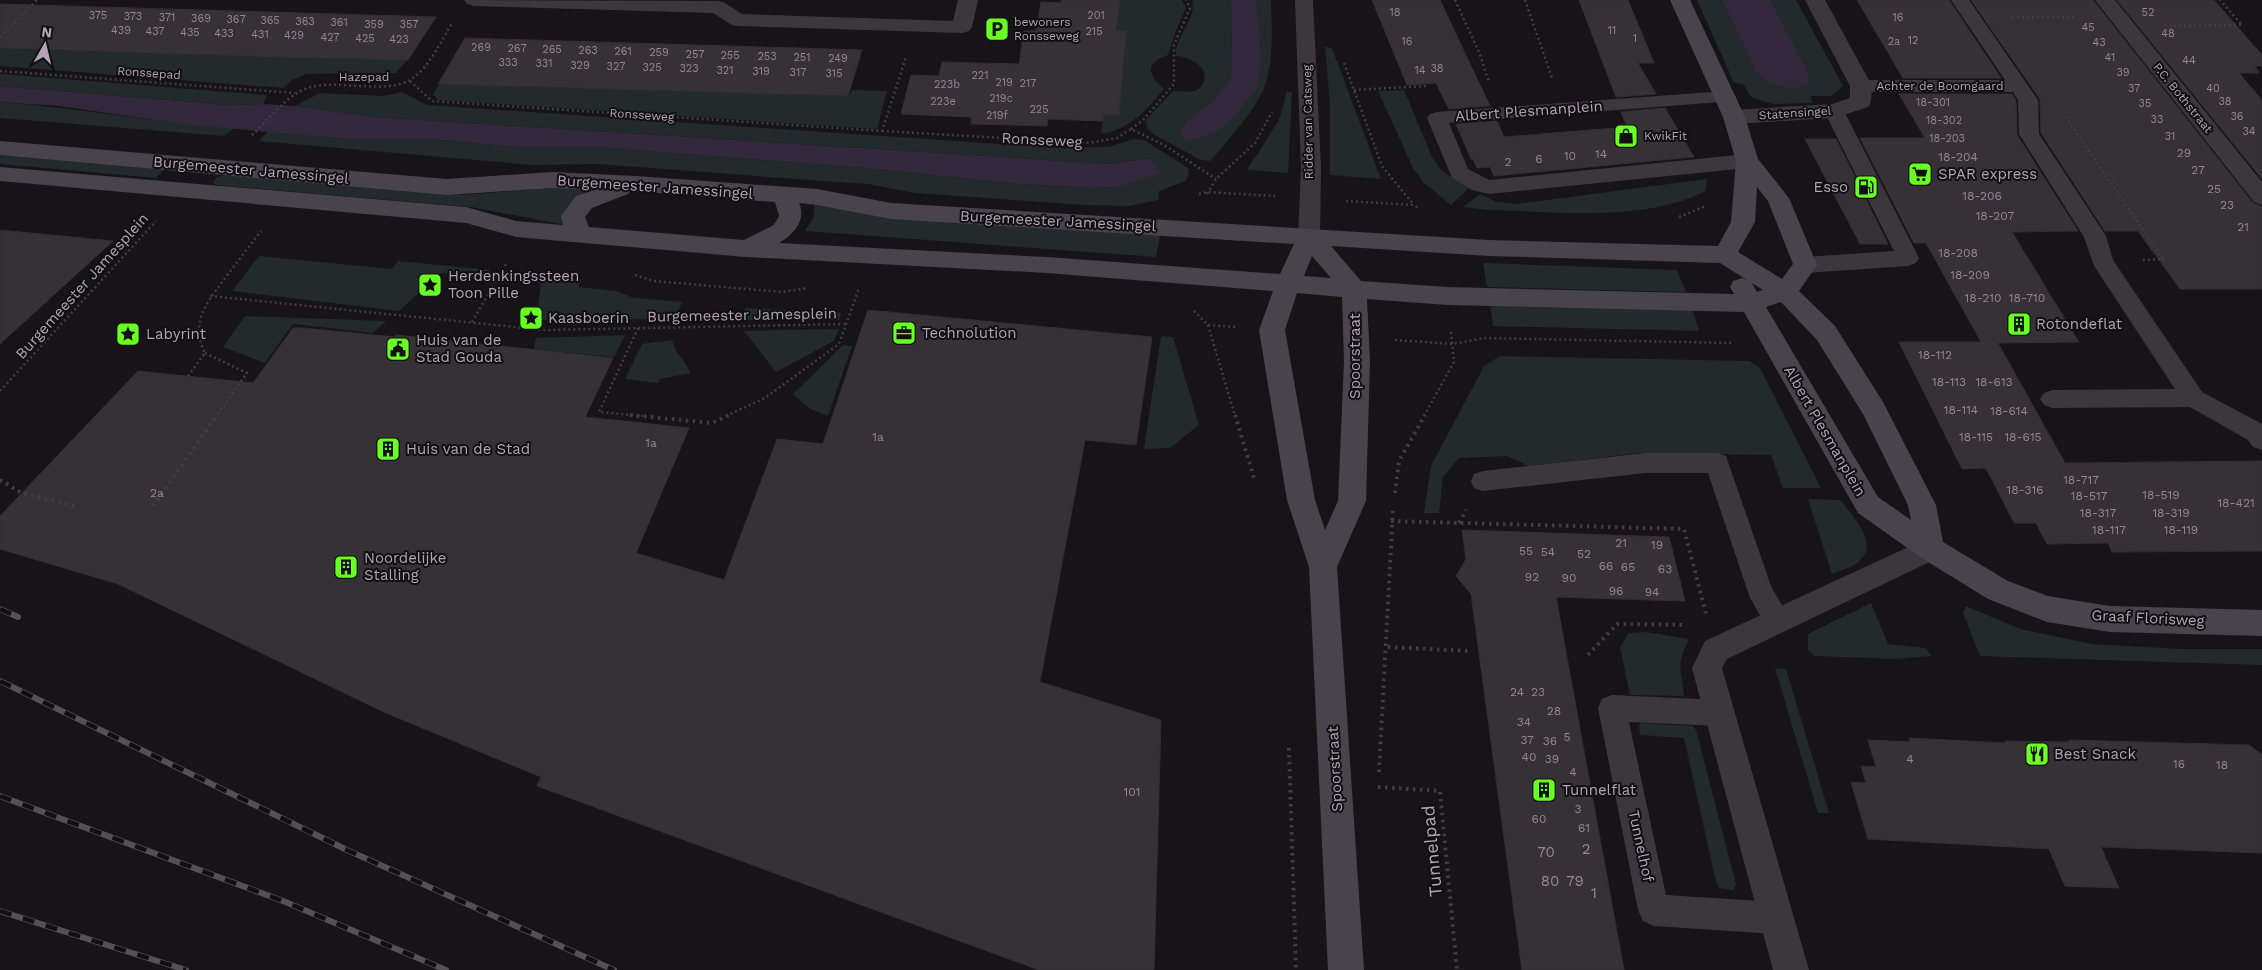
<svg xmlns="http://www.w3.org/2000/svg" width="2262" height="970" font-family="'Work Sans',sans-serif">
<rect width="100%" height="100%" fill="#161416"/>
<path fill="#222a2b" d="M1120,0H1182L1186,8L1175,33L1168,55C1145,62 1147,75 1164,89C1147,110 1129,130 1101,134L1103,115H1119L1126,31H1116Z
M1192,0H1230L1232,24L1231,77L1214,101L1186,121L1179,134L1184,138L1261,49L1256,0H1271C1272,28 1274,59 1265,85C1259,106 1225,144 1210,161L1201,160L1153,134L1147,128L1146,120L1173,91C1181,91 1190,93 1197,90C1201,88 1203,84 1204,81C1209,65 1188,57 1176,56C1175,34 1197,21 1192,0Z
M1697,0H1796L1843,86L1831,96H1810L1813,103L1773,104L1751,97L1743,84L1734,83Z
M1325,47L1332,48L1381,179L1330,175V104Z
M0,49H11L407,60L396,73L307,74L292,80L283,88L0,66Z
M0,74L267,95L263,104L229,105L0,86Z
M439,84L849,96L852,90L887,91L877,129L439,100L433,95Z
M1404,90L1433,159L1442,171L1469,188L1451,205L1423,182L1413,168L1378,91Z
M1287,91L1292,92L1288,173L1247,170L1279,120Z
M402,92L427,105L1060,148L1109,147L1133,139L1144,140L1188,168L1189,174L1186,181L1159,191L1158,200L1129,206L1084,205L915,193L868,184L836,182L598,164L532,165L259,141L269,130L348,139H430L519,147H595L863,168L1018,184L1093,188L1119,187L1150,158L1110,164L375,117L295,106L320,93L384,96Z
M0,102C78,108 155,122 234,128L224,136L0,118Z
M0,154L166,168L156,178L0,164Z
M225,175L463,195L550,188L594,189L577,201L565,225L471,207L216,185L213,182L217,177Z
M1707,179L1706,191C1642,223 1557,211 1488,210L1463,207L1480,194L1497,202L1517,204Z
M815,202L1160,235L1156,257L805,231L813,218Z
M259,256L392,269L398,261L490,270L485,278L441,273L399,311L232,291Z
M1483,263L1677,270L1686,292L1487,287Z
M515,273L582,279L578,287L616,291L634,298L682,302L675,319L536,320L541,283L510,280Z
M1490,303L1692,309L1699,331L1493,326Z
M745,308C777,310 809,310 841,313L839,320H742Z
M245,316L386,321L373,333L293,324L265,363L223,347Z
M839,329L834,341L776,372L744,331Z
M625,335L614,357L534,349L536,338Z
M1161,336L1173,337L1199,425L1170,448L1144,449Z
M672,340L676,350L691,373L660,379L658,383L625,379L642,344Z
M843,345L852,346L828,416L810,409L793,394Z
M1500,356L1749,361L1760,368L1821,488H1783L1771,455L1638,453L1529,466L1507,456L1459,458L1443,477L1439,513H1424L1431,466L1484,366Z
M1808,499L1840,500C1853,517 1882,544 1857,563C1850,568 1839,571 1832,574Z
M1871,603L1888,644L1926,648L1931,656L1894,659L1815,656L1808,650V634Z
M1966,606L2020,629L2092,644L2180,649H2262V665L1980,656L1963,613Z
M1646,632L1689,639C1675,667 1682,668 1684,696L1630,695L1620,647L1629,633Z
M1775,668L1786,669L1829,813H1818Z
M1641,723L1693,726L1696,730L1736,884L1734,890L1719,888L1716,882L1684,738L1640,735L1639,726Z"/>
<path fill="#31293b" d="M1230,0H1256C1259,27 1264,57 1258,84C1257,90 1251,95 1247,100C1230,124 1216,137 1186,141L1179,134L1186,121L1214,101L1231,77L1232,24Z
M1722,0H1770L1804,65L1810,82C1795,94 1769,85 1757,73Z
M0,86L229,105L263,104L295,106L375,117L1110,164L1150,158L1160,173L1118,187L1093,188L1018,184L863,168L595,147H519L430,139H348L190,125L59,106L0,102Z"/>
<path fill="#353135" stroke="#322e32" d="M1061,0H1120L1116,31H1126L1119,115H1103V121L1048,119L1047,126L971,124L972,117L901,114L911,75L939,76L942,62L1019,64L1024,31H1036L1041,2L1061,3Z
M1372,0H1440L1490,106L1449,109L1436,83L1407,85Z
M1579,0H1628L1654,63H1638L1656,94L1616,97Z
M1857,0H1949L2001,78H1903Z
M1971,0H2093L2253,203L2262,207V289H2180L2138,231H2105L2041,133L2040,99Z
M2117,0H2214L2262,55V66H2255L2259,73H2239L2262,100V179Z
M0,4L436,17L408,60L281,57L0,48Z
M465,38L862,50L848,96L438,84Z
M1899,94H2012L2016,101L2017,135L2078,231L2012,232L2079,342L1998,343L2065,463L2262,461V551L2112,552L2108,543L2047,544L2036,523H2014L1986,468L1962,469L1899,342H1981L1926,243H1914L1860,138H1925Z
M1665,108L1694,157L1494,176L1490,167L1477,168L1473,159H1471L1456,124L1497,121L1504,137L1627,127L1621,112Z
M1805,139H1836L1888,244H1860Z
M0,230L113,241L0,344Z
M868,310L1152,337L1136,445L1085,440L1040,682L1161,720L1154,970H1039L537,786L541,777L386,713L118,584L0,549V516L138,371L253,383L293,328H303L395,337L396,335L613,358L585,417L689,428L636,553L724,580L777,439L823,444Z
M1462,530L1669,537L1685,601L1556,597L1624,970H1522L1471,594L1456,576L1466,559Z
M1909,738L2006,743L2005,741L2069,742V740L2249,745L2262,755V853L2101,847L2119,888L2065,886L2049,849L1868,839L1851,782L1866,783L1861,766L1876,767L1868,740L1910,742Z"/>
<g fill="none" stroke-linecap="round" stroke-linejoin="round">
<path stroke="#423d44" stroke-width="2.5" stroke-dasharray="2 3" stroke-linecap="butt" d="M1455,0L1479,52L1489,82
M1525,0L1552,78
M2012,17H2075
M2169,26L2242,25L2220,0
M0,37L37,0
M1344,63L1382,166L1413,204
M0,71L295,93
M410,81L432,101L882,131L906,57
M1354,90L1426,86
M2066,117L2163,259L2143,260
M1131,129L1143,120L1174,84V45L1190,8L1186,0
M882,131L1089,143L1117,138L1131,129L1164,145L1216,179
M252,135C265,123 282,102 297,93C309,85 327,84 341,85C415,90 416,86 452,23
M1199,194L1207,192L1275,196
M1207,194L1216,179L1255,143L1272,112
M1346,201L1413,205L1419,208
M1679,217L1706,206
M635,275L653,281L783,292L807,288
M210,296L544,330L846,324
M1194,311L1208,325L1235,327
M472,322L507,262
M1208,325L1235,416
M638,328L599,412L643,416
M1395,340L1453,344L1484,338L1731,343
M205,353L247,373L216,416
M188,376L205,353C188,321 210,299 228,274C239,260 250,245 261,231
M0,391L156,221
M726,416L765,398L839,344L859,288
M1424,416L1454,362L1451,332"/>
<path stroke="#423d44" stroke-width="4" stroke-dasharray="2.5 4.5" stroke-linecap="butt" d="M630,415L712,423L729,415
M1235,415L1255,481
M0,480L22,493L78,507
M1395,493L1399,461L1425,415
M153,506L217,415
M1391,521L1684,529L1706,614
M1459,523L1466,510
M1388,647L1469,651
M1588,655L1617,624L1686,625
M1289,748L1296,970
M1379,772L1393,509
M1378,787L1440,791L1457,970"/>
<path fill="#3c373d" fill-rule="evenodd" d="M1295,0H1313L1321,168L1320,237L1317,242L1309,244L1301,242L1298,237L1301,168Z
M1951,0H1969L2038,100L2039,134L2106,236L2113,260L2202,392L2262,424V450L2253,447L2248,440L2190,407L2052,408L2044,405L2040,399L2044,393L2052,390L2175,389L2094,266L2084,237L2019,134L2018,100L2013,92H1861L1854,90L1851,86L1854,82L1861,80H2005Z
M1726,91L1733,93L1736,97L1733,101L1449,123L1468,169L1489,180L1747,154L1754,156L1757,161L1754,166L1747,168L1489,194L1472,190L1452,178L1427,118L1430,114L1437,112Z
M1834,105L1841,107L1844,111L1919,258L1916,263L1908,266L1805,273L1797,270L1794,265L1797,260L1805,257L1894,251L1824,111L1827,107Z
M1645,453H1717L1726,456L1771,586L1791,621L1788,629L1778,633L1768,629L1750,598L1708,473H1645L1483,491L1474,488L1471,481L1474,474L1483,471Z
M1612,695L1719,700L1729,704L1733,713L1729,722L1719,726L1629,722L1666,895L1776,902L1787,907L1792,918L1787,929L1776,934L1654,926L1643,921L1638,910L1598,708L1602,699Z"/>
<path fill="#3c373d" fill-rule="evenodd" d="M464,0L718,1L725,3L742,14L953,21L958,0H978L972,27L969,31L962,33L737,26L730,24L713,13L474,6L467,4Z
M1805,0H1825L1872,86L1871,102L1868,107L1834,118L1734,124L1726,122L1723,117L1726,112L1734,110L1832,104L1850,98V86Z
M2095,0H2115L2262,182V205L2254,202Z
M1930,537L1940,541L1944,549L1940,557L1727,659L1722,668L1809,970H1773L1692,668L1705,641Z"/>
<path fill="#49434b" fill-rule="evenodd" d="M1670,0H1690L1745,117L1758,159L1789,198L1817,265L1799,291L1835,326L1883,402L1936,505L1943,542L2008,581L2048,596L2110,606L2262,610V636L2110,632L2047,622L1988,599L1920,557L1858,513L1744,312L1447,305L1367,299L1370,361L1366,501L1337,567L1364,970H1328L1309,567L1287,500L1259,330L1273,291L1047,273L746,257L516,237L466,223L0,181V167L466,207L516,221L563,225L561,216L576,196L595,190L552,188L447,195L0,155V141L447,179L552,172L636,176L817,189L891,203L1489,240L1718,246L1731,222L1736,161L1723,117ZM1757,187L1768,201L1793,264L1782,279L1738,252L1755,222ZM630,191L775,202L779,216L774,225L744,240L589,227L585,217L592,208L628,194ZM799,203L817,205L891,219L1294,244L1280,274L1047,257L779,243C793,235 807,220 799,203ZM1331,246L1489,256L1720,263L1747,280L1742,278L1733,281L1730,287L1734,294L1447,287L1361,281ZM1312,256L1331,278L1304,276ZM1752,283L1763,290L1757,292ZM1297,293L1342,297L1344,361L1338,501L1325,530L1315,500L1285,330ZM1781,302L1817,340L1863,414L1908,505L1911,520L1878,497L1766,307Z"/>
<g stroke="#564f58" stroke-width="6">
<path id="rail" d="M0,609L18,617
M0,681L347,850L614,970
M0,796L283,901L446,970
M0,911L186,970"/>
</g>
<use href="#rail" stroke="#110f11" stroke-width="4.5" stroke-dasharray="12" stroke-linecap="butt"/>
</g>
<defs>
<g id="parking-square" transform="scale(1.25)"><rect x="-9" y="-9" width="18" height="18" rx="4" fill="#69ff23" stroke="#110f11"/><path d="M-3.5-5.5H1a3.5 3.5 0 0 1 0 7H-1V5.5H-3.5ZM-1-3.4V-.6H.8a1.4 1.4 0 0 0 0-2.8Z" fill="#111"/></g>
<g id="shop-square" transform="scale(1.25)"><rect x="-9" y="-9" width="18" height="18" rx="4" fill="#69ff23" stroke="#110f11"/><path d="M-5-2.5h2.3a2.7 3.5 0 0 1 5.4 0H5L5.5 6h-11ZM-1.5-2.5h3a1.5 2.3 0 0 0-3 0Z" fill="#111"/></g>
<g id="supermarket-square" transform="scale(1.25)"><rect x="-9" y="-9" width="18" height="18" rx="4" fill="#69ff23" stroke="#110f11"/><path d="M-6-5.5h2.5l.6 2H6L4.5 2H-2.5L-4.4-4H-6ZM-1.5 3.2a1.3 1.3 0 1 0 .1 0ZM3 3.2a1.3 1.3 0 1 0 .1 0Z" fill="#111"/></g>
<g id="fuel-square" transform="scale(1.25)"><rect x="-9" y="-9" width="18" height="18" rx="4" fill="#69ff23" stroke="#110f11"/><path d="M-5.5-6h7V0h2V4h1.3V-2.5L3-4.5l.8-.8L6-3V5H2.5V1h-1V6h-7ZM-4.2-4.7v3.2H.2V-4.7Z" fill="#111"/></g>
<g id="sight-square" transform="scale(1.25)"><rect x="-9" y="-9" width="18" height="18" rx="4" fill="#69ff23" stroke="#110f11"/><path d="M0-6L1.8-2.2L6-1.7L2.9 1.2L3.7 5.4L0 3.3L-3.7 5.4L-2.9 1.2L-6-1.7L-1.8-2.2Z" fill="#111"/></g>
<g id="building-square" transform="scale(1.25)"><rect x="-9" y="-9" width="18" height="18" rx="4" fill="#69ff23" stroke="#110f11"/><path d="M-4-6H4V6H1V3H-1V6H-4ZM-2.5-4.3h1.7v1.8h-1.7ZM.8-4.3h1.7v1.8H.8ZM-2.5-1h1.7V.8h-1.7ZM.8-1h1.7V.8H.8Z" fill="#111"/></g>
<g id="office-square" transform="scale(1.25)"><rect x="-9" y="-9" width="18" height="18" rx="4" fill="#69ff23" stroke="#110f11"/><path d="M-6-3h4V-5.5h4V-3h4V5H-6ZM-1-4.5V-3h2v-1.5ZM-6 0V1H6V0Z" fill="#111"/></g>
<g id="civic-square" transform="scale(1.25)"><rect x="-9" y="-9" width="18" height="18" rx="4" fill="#69ff23" stroke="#110f11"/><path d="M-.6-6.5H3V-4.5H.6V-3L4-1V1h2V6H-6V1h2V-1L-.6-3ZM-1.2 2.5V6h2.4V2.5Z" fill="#111"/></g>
<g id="restaurant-square" transform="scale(1.25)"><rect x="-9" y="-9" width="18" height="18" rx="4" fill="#69ff23" stroke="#110f11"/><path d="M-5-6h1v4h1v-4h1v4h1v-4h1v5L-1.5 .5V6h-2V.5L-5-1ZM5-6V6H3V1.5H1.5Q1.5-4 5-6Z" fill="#111"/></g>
</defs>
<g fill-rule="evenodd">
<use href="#parking-square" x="997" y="29"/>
<use href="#shop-square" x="1626" y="136"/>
<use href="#supermarket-square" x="1920" y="174"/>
<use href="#fuel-square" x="1866" y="187"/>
<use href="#sight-square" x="430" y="285"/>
<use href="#sight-square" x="531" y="318"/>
<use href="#building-square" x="2019" y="324"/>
<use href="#office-square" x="904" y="333"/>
<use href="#sight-square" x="128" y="334"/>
<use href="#civic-square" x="398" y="349"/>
<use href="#building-square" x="388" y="449"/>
<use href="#building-square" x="346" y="567"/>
<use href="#restaurant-square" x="2037" y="754"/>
<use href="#building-square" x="1544" y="790"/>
</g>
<g text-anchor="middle" stroke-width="4" stroke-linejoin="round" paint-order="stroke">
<g font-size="11" fill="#938896">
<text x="1395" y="16">18</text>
<text x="2148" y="16">52</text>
<text x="98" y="19">375</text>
<text x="1096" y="19">201</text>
<text x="133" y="20">373</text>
<text x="167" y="21">371</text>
<text x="1898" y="21">16</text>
<text x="201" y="22">369</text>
<text x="236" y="23">367</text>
<text x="270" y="24">365</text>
<text x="305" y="25">363</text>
<text x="339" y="26">361</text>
<text x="374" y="28">359</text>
<text x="409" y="28">357</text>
<text x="2088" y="31">45</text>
<text x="121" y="34">439</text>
<text x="1612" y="34">11</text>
<text x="155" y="35">437</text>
<text x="1094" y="35">215</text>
<text x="190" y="36">435</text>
<text x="224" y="37">433</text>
<text x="2168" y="37">48</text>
<text x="260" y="38">431</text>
<text x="294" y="39">429</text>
<text x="330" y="41">427</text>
<text x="365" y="42">425</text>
<text x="1635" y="42">1</text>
<text x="399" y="43">423</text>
<text x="1913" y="44">12</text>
<text x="1407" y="45">16</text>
<text x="1894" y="45">2a</text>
<text x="2099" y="46">43</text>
<text x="481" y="51">269</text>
<text x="517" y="52">267</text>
<text x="552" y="53">265</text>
<text x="588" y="54">263</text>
<text x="623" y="55">261</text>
<text x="659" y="56">259</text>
<text x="695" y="58">257</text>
<text x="730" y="59">255</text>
<text x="767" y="60">253</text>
<text x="802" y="61">251</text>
<text x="2110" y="61">41</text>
<text x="838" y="62">249</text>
<text x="2189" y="64">44</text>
<text x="508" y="66">333</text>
<text x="544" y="67">331</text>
<text x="580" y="69">329</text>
<text x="616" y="70">327</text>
<text x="652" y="71">325</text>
<text x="689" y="72">323</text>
<text x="1437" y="72">38</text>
<text x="725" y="74">321</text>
<text x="1420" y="74">14</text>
<text x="761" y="75">319</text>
<text x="798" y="76">317</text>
<text x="2123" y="76">39</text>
<text x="834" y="77">315</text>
<text x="980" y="79">221</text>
<text x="1004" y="86">219</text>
<text x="1028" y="87">217</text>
<text x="947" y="88">223b</text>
<text x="2134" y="92">37</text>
<text x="2213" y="92">40</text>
<text x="1001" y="102">219c</text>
<text x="943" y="105">223e</text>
<text x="2225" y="105">38</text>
<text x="1933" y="106">18-301</text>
<text x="2145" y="107">35</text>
<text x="1039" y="113">225</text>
<text x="997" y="119">219f</text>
<text x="2237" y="120">36</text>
<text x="2157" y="123">33</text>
<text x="1944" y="124">18-302</text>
<text x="2249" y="135">34</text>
<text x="2170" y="140">31</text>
<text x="1947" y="142">18-203</text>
</g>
<g font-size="12" fill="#b2a5b7" stroke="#110f11" text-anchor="start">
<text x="1014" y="26">bewoners<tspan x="1014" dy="14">Ronsseweg</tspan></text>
<text x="1644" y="140">KwikFit</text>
</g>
<g font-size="12" fill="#b2a5b7" stroke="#110f11">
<text transform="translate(149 73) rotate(4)" y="4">Ronssepad</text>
<text x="364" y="81">Hazepad</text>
<text x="1940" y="90">Achter de Boomgaard</text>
<text transform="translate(2183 98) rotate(51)" y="4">P.C. Bothstraat</text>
<text transform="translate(1795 113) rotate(-4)" y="4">Statensingel</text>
<text transform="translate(642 115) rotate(4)" y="4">Ronsseweg</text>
<text transform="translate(1308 122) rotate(-91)" y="4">Ridder van Catsweg</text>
</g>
<g font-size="12" fill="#938896">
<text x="2184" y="157">29</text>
<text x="1601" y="158">14</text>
<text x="1570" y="160">10</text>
<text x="1958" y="161">18-204</text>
<text x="1539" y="163">6</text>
<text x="1508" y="166">2</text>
<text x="2198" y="174">27</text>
<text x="2214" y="193">25</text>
<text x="1982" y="200">18-206</text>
<text x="2227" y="209">23</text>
<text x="1995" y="220">18-207</text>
<text x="2243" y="231">21</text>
<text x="1958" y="257">18-208</text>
<text x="1970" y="279">18-209</text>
<text x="1983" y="302">18-210</text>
<text x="2027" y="302">18-710</text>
<text x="1935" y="359">18-112</text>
<text x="1949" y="386">18-113</text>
<text x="1994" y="386">18-613</text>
<text x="1961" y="414">18-114</text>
<text x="2009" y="415">18-614</text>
<text x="878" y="441">1a</text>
<text x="1976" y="441">18-115</text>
<text x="2023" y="441">18-615</text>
<text x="651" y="447">1a</text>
<text x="2081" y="484">18-717</text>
<text x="2025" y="494">18-316</text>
<text x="157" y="497">2a</text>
<text x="2161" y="499">18-519</text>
<text x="2089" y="500">18-517</text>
<text x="2236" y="507">18-421</text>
<text x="2098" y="517">18-317</text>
<text x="2171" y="517">18-319</text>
<text x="2109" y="534">18-117</text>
<text x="2181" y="534">18-119</text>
<text x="1621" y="547">21</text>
<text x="1657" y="549">19</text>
<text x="1526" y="555">55</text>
<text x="1548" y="556">54</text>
<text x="1584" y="558">52</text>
<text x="1606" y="570">66</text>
<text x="1628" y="571">65</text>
<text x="1665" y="573">63</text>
<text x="1532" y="581">92</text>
<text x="1569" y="582">90</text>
<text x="1616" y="595">96</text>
<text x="1652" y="596">94</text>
<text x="1517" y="696">24</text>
<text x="1538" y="696">23</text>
<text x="1554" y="715">28</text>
<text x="1524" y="726">34</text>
<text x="1567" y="741">5</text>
<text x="1527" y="744">37</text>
<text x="1550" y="745">36</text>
<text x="1529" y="761">40</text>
<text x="1552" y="763">39</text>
<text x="1910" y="763">4</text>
<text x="2179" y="768">16</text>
<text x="2222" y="769">18</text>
<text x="1573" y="776">4</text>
<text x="1132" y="796">101</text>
<text x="1578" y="813">3</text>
<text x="1539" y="823">60</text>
<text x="1584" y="832">61</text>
</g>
<g font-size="15" fill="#b2a5b7" stroke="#110f11">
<text transform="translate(1529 111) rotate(-4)" y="5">Albert Plesmanplein</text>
<text transform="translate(1042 140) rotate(3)" y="5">Ronsseweg</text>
<text transform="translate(251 170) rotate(5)" y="5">Burgemeester Jamessingel</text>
<text transform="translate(655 187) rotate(4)" y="5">Burgemeester Jamessingel</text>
<text transform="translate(1058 221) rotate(3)" y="5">Burgemeester Jamessingel</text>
<text transform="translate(82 286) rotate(-48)" y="5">Burgemeester Jamesplein</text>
<text transform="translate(742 315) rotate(-1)" y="5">Burgemeester Jamesplein</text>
<text transform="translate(1355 356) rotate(-90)" y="5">Spoorstraat</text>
<text transform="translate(1825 431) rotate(60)" y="5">Albert Plesmanplein</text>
<text transform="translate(2148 618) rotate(3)" y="5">Graaf Florisweg</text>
<text transform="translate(1335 769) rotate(-93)" y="5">Spoorstraat</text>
<text transform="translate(1641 846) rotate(78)" y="5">Tunnelhof</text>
</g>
<g font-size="15" fill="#b2a5b7" stroke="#110f11" text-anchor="start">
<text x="1938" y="179">SPAR express</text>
<text x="1848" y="192" text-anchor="end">Esso</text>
<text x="448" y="281">Herdenkingssteen<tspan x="448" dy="17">Toon Pille</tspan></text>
<text x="548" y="323">Kaasboerin</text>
<text x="2036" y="329">Rotondeflat</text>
<text x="922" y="338">Technolution</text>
<text x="146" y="339">Labyrint</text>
<text x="416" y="345">Huis van de<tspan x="416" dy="17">Stad Gouda</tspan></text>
<text x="406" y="454">Huis van de Stad</text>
<text x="364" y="563">Noordelijke<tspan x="364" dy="17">Stalling</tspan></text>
<text x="2054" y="759">Best Snack</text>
<text x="1562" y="795">Tunnelflat</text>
</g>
<g font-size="15" fill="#938896">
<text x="1586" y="854">2</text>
<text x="1546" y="857">70</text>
<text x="1550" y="886">80</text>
<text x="1575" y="886">79</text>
<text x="1594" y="898">1</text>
</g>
<g font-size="18" fill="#b2a5b7" stroke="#110f11">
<text transform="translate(1432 851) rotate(-95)" y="6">Tunnelpad</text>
</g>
</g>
<g transform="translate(45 45) rotate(8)" stroke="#110f11" stroke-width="4" paint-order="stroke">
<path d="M0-4L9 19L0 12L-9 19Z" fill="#b2a5b7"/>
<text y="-8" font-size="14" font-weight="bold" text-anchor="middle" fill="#b2a5b7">N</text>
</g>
</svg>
